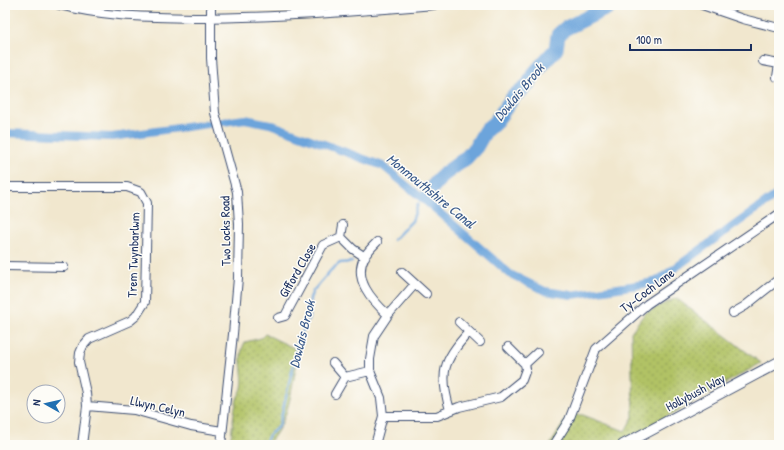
<svg xmlns="http://www.w3.org/2000/svg" width="784" height="450" font-family="'Patrick Hand',sans-serif">
<defs>
<pattern id="grass-dots" width="8" height="8" patternUnits="userSpaceOnUse"><rect width="8" height="8" fill="#b1c265"/><path d="M2 2h.1M6 6h.1" fill="none" stroke="#8f9e56" stroke-width="1.8" stroke-linecap="round"/></pattern>
</defs>
<rect width="100%" height="100%" fill="#fdfcf7"/>
<filter id="ink" filterUnits="userSpaceOnUse"><feTurbulence type="fractalNoise" baseFrequency=".025" numOctaves="2"/><feDisplacementMap in="SourceGraphic" scale="8" xChannelSelector="R" yChannelSelector="G"/><feConvolveMatrix kernelMatrix="1 2 1 2 8 2 1 2 1" color-interpolation-filters="sRGB"/></filter>
<filter id="wash" filterUnits="userSpaceOnUse"><feTurbulence type="fractalNoise" baseFrequency=".012" numOctaves="4" result="noise"/><feDisplacementMap in="SourceGraphic" scale="16" xChannelSelector="R" yChannelSelector="G"/><feGaussianBlur stdDeviation="0.9" result="paint"/><feColorMatrix in="noise" values="0 0 0 0 0 0 0 0 0 0 0 0 0 0 0 0 0 1.4 0 .05"/><feComposite in="paint" operator="in"/></filter>
<g filter="url(#wash)">
<rect width="100%" height="100%" fill="#f1e7ce"/>
<path fill="url(#grass-dots)" stroke="#667862" d="M676,298L761,363L617,445H550L569,414L583,415L625,431L633,417L631,332L645,313Z
M265,334L300,351C290,386 293,417 267,445H230C232,429 233,414 237,399C238,395 241,392 242,388C245,372 236,359 245,342L261,338Z"/>
<g fill="none" stroke-linecap="round" stroke-linejoin="round">
<path stroke="#6ca4db" stroke-width="2.5" d="M393,240L412,221L418,204
M264,445L269,435L279,426L296,355V346L309,317L310,298L313,291L331,270L340,263L352,262"/>
<path stroke="#6ca4db" stroke-width="8" d="M5,133L112,137L245,119L270,124L383,166L446,218L510,274L545,291L572,295L644,284L657,281L779,193"/>
<path stroke="#6ca4db" stroke-width="15" d="M429,191L443,175L466,158L476,147L485,131L496,121L514,96L529,84L533,75L556,49L558,35L566,28L613,5"/>
</g>
</g>
<g filter="url(#ink)">
<g fill="none" stroke-linecap="round" stroke-linejoin="round">
<g stroke="#3b4b6f" stroke-width="10">
<path id="minor" d="M59,5C104,17 149,17 195,18C275,18 354,12 434,5
M211,5V58L215,113L237,192L239,224L238,278L233,334L221,445
M702,5L743,19L779,28
M763,61L779,64
M777,77L779,64
M5,187H127L141,192L147,203L145,302L136,316L130,321L89,339L83,346L80,353L79,362L86,393L87,406L82,445
M341,237L353,249L365,257
M377,242C373,246 368,251 365,256C352,279 372,300 388,315
M5,266L64,267
M402,272L426,294
M733,313L745,306L779,279
M278,318L285,316L323,245L341,237L343,225
M459,322L480,342
M333,363L345,377
M525,364L538,352
M335,394L345,377L370,371
M87,406L134,410L191,426L222,431
M450,410C439,373 443,360 469,332
M383,416H437L459,407L501,397L522,380L526,369L525,364L508,347
M375,445L383,416L381,398L370,371V359L374,336L388,315L415,284
M553,445L569,420L596,349L647,304L779,214"/>
</g>
<g stroke="#3b4b6f" stroke-width="12">
<path id="tertiary" d="M623,445L779,362"/>
</g>
<use href="#minor" stroke="#fff" stroke-width="8"/>
<use href="#tertiary" stroke="#fff" stroke-width="10"/>
</g>
</g>
<g text-anchor="middle" stroke-width="3" stroke-linejoin="round" paint-order="stroke">
<g font-size="13" fill="#1b2f5e" stroke="#fdfcf7">
<text transform="translate(225 231) rotate(-91)" y="5">Two Locks Road</text>
<text transform="translate(133 255) rotate(-88)" y="5">Trem Twynbarlwm</text>
<text transform="translate(297 270) rotate(-60)" y="5">Gifford Close</text>
<text transform="translate(647 290) rotate(-37)" y="5">Ty-Coch Lane</text>
<text transform="translate(695 392) rotate(-28)" y="5">Hollybush Way</text>
<text transform="translate(158 406) rotate(13)" y="5">Llwyn Celyn</text>
</g>
<g font-size="14" font-style="italic" fill="#37588a" stroke="#fdfcf7">
<text transform="translate(519 92) rotate(-50)" y="5">Dowlais Brook</text>
<text transform="translate(431 191) rotate(39)" y="5">Monmouthshire Canal</text>
<text transform="translate(302 334) rotate(-76)" y="5">Dowlais Brook</text>
</g>
</g>
<rect width="784" height="450" fill="none" stroke="#fdfcf7" stroke-width="20"/>
<g transform="translate(46 404) rotate(278)"><circle r="19" fill="#fdfcf7" stroke="#a3aaba"/>
<path d="M0-3L7 15L0 10L-7 15Z" fill="#1f6fb2"/>
<text y="-6" font-size="11" font-weight="bold" text-anchor="middle" fill="#1b2f5e">N</text>
</g>
<path d="M630 44v6h121v-6" fill="none" stroke="#1b2f5e" stroke-width="2"/>
<text x="636" y="44" font-size="12" fill="#1b2f5e" stroke="#fdfcf7" stroke-width="3" paint-order="stroke">100 m</text>
</svg>
